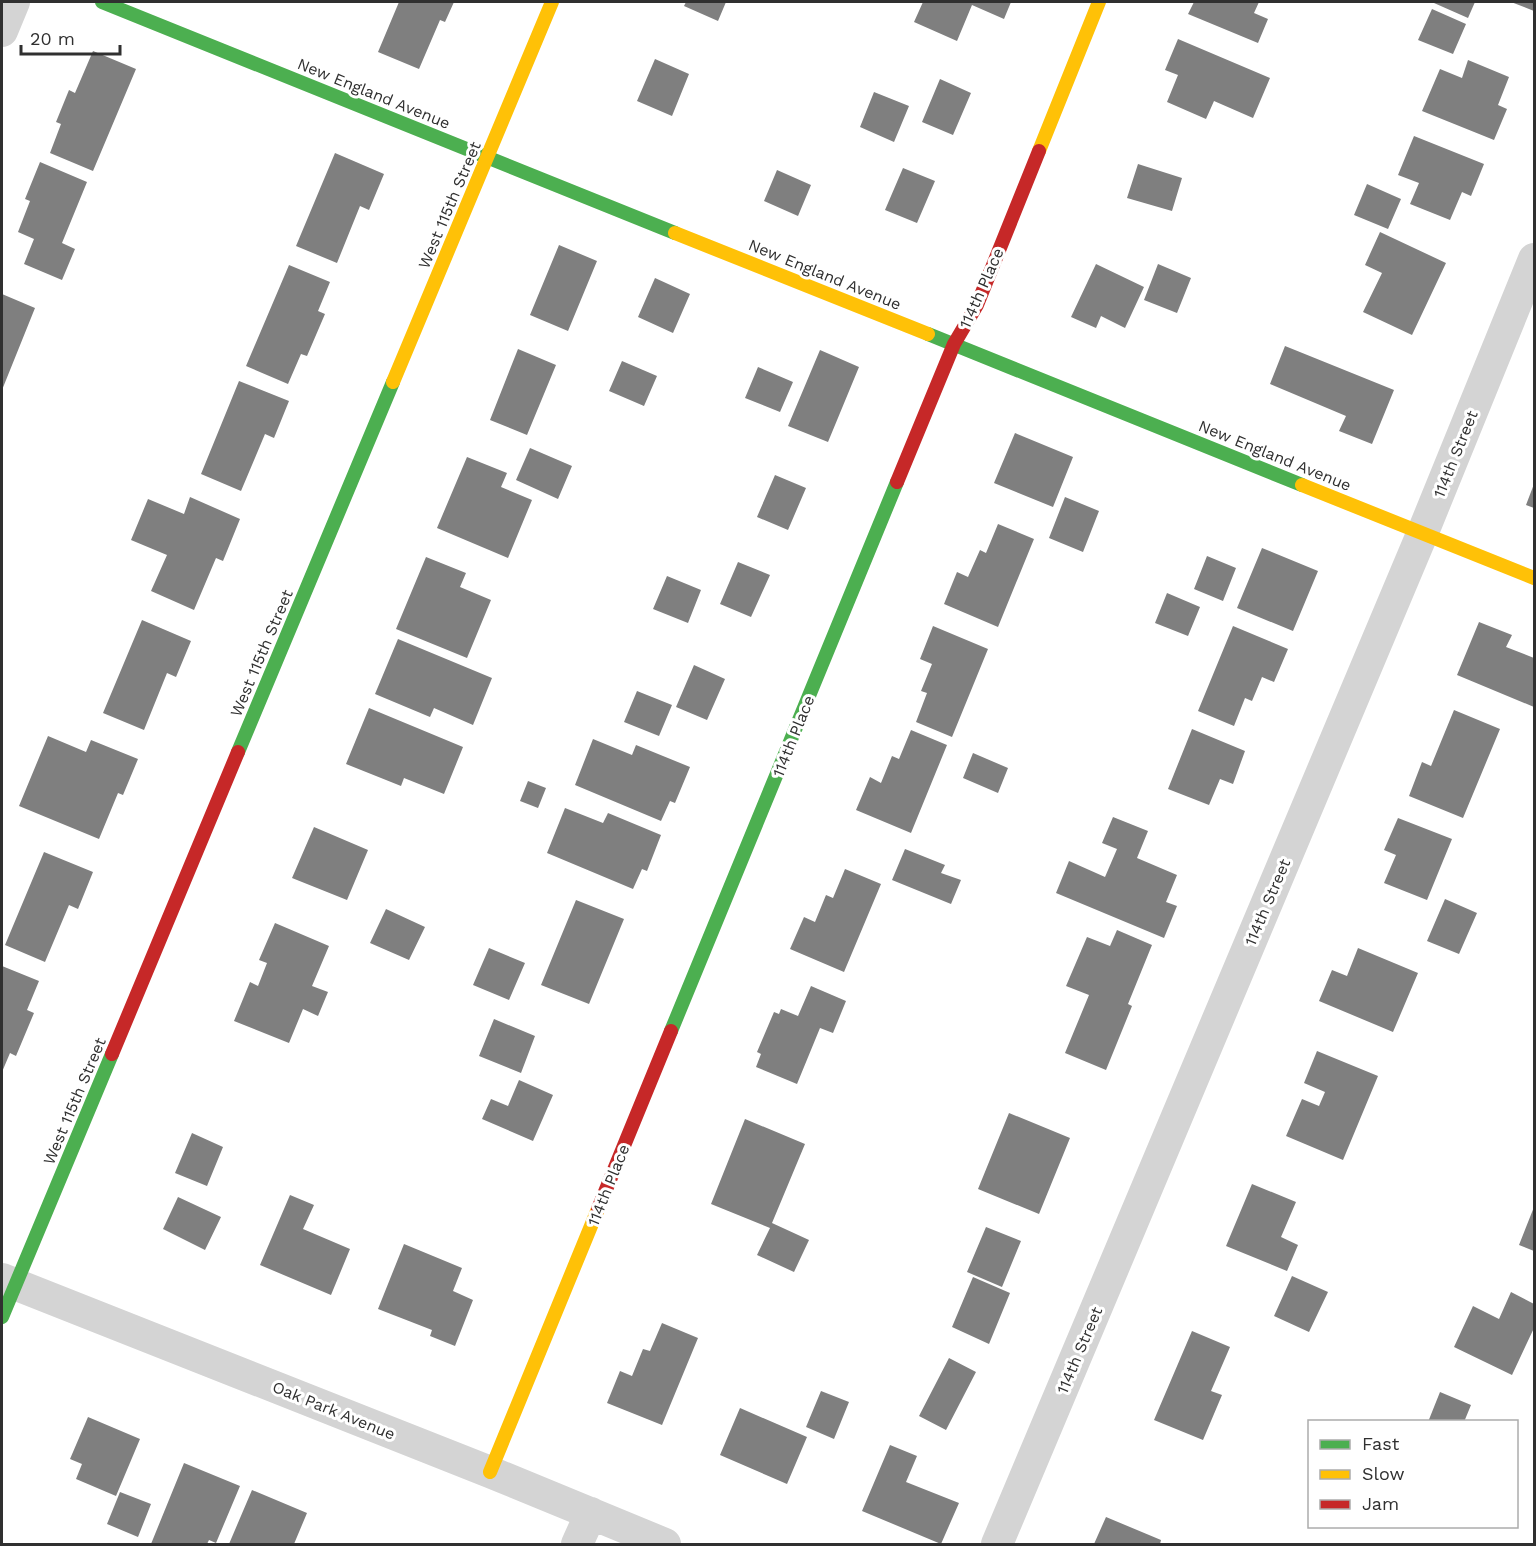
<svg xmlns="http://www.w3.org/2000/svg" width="1536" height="1546" font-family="'Work Sans',sans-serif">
<rect width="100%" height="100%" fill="#fff"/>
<path fill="#7f7f7f" d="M399,2H454L445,22L440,20L419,69L378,52Z
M686,2H726L718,21L684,6Z
M923,2H1011L1004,19L972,5L957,41L914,22Z
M1194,2H1259L1254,13L1268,19L1258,43L1188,14Z
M1434,2H1475L1468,18L1434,3Z
M1511,2H1534V11Z
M1432,9L1466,24L1453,54L1418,40Z
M1178,39L1270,78L1253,118L1214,101L1206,119L1167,102L1178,75L1165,70Z
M93,51L136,69L93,171L50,153L61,124L56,122L69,90L75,93Z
M655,59L689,74L672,116L637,101Z
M1468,60L1509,77L1498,105L1507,109L1494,140L1422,111L1440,69L1462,78Z
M940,79L971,93L953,135L922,122Z
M874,92L909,106L894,142L860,127Z
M1414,136L1484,164L1471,196L1462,192L1450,220L1410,204L1419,183L1398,175Z
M335,153L384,174L369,210L360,206L337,263L296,246Z
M40,162L87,182L62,243L75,249L62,280L24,264L34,239L18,232L30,201L25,199Z
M1138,164L1182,178L1172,211L1127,198Z
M903,168L935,181L917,223L885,210Z
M777,170L811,185L798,216L764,201Z
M1367,184L1401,199L1388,229L1354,215Z
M1380,232L1446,263L1412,335L1363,312L1382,273L1365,265Z
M559,245L597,261L568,331L530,315Z
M1096,264L1144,287L1125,328L1101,316L1096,328L1071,317Z
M1158,264L1191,278L1177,313L1144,300Z
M289,265L330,282L318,311L325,314L307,356L301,354L288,384L246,366Z
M655,278L690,294L673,333L638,317Z
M2,294L35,308L2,390Z
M1285,346L1394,390L1372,444L1339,431L1346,416L1270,384Z
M518,349L556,365L527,435L490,420Z
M820,350L859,367L828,442L788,426Z
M622,361L657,376L644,406L609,391Z
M758,367L793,382L780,412L745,398Z
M239,381L289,401L274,438L265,434L241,491L201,474Z
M1015,433L1073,457L1053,507L994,483Z
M530,448L572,466L558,499L516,480Z
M467,457L507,473L501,487L532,500L508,558L437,528Z
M775,475L806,488L788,530L757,517Z
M1534,484V508L1526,505Z
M190,497L240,519L223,561L216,558L194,610L151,591L167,555L131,540L148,499L184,514Z
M1065,497L1099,511L1083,552L1049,538Z
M998,524L1034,539L998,627L944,604L957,572L968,577L980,550L986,553Z
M1262,548L1318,571L1293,631L1237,608Z
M1207,556L1236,568L1223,601L1194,589Z
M426,557L466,573L460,587L491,600L467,658L396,629Z
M738,562L770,575L751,617L720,604Z
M667,576L701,590L688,623L653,609Z
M1167,593L1200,607L1188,636L1155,623Z
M142,620L191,641L176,677L167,673L144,730L103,713Z
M1479,622L1512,635L1506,647L1534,658V707L1457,675Z
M933,626L988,649L952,737L916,722L927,693L921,691L932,664L920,659Z
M1233,626L1288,649L1274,682L1262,677L1252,701L1245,698L1234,726L1198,711Z
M398,639L492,678L473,725L434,708L430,717L375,694Z
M694,665L725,679L707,720L676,707Z
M637,691L672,705L659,736L624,722Z
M369,708L463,747L444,794L404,778L401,786L346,764Z
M1454,710L1500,729L1463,818L1409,796L1422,762L1431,766Z
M1192,729L1245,751L1233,784L1220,779L1209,805L1168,789Z
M911,730L947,745L911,833L856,810L870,777L881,783L892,756L899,759Z
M48,736L86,752L91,740L138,759L123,795L118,793L99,839L19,806Z
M593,739L632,755L636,745L690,767L675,803L670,801L661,821L575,785Z
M973,753L1008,768L998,793L963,778Z
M528,781L546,788L538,808L520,801Z
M565,808L603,823L608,813L661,835L647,871L642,869L633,889L547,853Z
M1113,817L1148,831L1137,858L1177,875L1166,902L1177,906L1164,938L1056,893L1069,861L1105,877L1117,849L1102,843Z
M1398,818L1452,839L1427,900L1384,883L1396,855L1384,850Z
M314,827L368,850L347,900L292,878Z
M905,849L945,865L941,873L961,880L951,904L892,880Z
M44,852L93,872L78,909L69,905L45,962L5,945Z
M845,869L881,884L844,972L790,949L804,917L815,922L826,895L833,898Z
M1445,899L1477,913L1459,954L1427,941Z
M576,900L624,919L589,1004L541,985Z
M386,909L425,927L409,960L370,943Z
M275,923L329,946L312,986L328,992L318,1016L303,1009L289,1043L234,1021L250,982L258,986L267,963L259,960Z
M1117,930L1152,945L1128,1004L1132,1006L1106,1070L1065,1053L1089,995L1066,986L1087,937L1110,946Z
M489,948L525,963L509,1000L473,985Z
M1358,948L1418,973L1393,1032L1319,1001L1332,970L1347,976Z
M2,966L39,981L27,1010L34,1013L16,1056L10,1053L2,1072Z
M811,986L846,1001L833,1033L820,1028L797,1084L756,1067L761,1054L757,1052L774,1012L779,1014L781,1009L798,1016Z
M494,1019L535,1036L521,1073L479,1056Z
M1317,1051L1378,1076L1343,1160L1286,1136L1302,1099L1319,1106L1325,1092L1304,1083Z
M519,1080L553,1095L533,1141L482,1119L491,1099L508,1106Z
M1009,1113L1070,1138L1039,1214L978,1189Z
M745,1119L805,1144L772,1223L809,1240L794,1272L757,1255L770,1228L711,1204Z
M192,1133L223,1147L207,1186L175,1173Z
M1252,1184L1296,1202L1281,1237L1298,1245L1287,1271L1226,1246Z
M290,1195L314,1205L303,1229L350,1249L331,1295L260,1265Z
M178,1197L221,1217L205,1250L163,1229Z
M1534,1207V1251L1519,1245Z
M986,1227L1021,1241L1002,1287L967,1272Z
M404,1244L462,1268L453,1291L473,1300L455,1346L430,1336L432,1330L378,1309Z
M1292,1276L1328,1292L1309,1332L1274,1316Z
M973,1277L1010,1293L989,1344L952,1327Z
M1511,1292L1534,1304V1328L1512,1375L1454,1347L1473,1306L1499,1319Z
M662,1323L698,1338L662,1425L607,1403L620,1371L632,1376L643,1349L650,1351Z
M1192,1331L1230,1347L1211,1391L1222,1395L1203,1440L1154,1420Z
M949,1358L976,1372L946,1430L919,1416Z
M821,1391L849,1402L834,1439L806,1427Z
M1440,1392L1471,1405L1464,1422H1428Z
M740,1408L807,1437L787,1484L720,1455Z
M88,1417L140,1439L116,1496L76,1479L82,1464L70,1459Z
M890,1445L917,1456L906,1482L959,1503L941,1544L862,1511Z
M184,1463L240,1486L216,1543L209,1540L207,1544H151Z
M252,1490L307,1513L294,1544H229Z
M120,1492L151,1504L138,1537L107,1524Z
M1106,1517L1161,1540L1160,1544H1094Z"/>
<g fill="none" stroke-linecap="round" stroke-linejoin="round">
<path stroke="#d4d4d4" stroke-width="32" d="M2,31L14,2
M2,1279L490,1472L665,1544
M577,1544L591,1513
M997,1544L1423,532L1534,259"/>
<path stroke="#4caf50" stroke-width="14" d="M102,2L675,233
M928,334L1302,485
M238,752L393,382
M671,1031L897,482
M2,1317L112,1054"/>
<path stroke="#ffc107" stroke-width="14" d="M1039,151L1099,2
M675,233L928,334
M393,382L552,2
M1302,485L1534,578
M490,1472L598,1209"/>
<path stroke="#c62828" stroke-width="14" d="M897,482L954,344L977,305L1039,151
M112,1054L238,752
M598,1209L671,1031"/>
</g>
<g text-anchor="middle" stroke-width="6" stroke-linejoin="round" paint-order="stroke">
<g font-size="16" fill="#303030" stroke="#fff">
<text transform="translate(374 93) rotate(22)" y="6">New England Avenue</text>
<text transform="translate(449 205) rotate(-67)" y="6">West 115th Street</text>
<text transform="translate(825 274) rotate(22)" y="6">New England Avenue</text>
<text transform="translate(981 288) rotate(-66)" y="6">114th Place</text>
<text transform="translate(1455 454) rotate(-68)" y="6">114th Street</text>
<text transform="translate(1275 455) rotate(22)" y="6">New England Avenue</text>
<text transform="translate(261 653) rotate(-67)" y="6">West 115th Street</text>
<text transform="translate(793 736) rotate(-68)" y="6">114th Place</text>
<text transform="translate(1267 902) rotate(-67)" y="6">114th Street</text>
<text transform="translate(74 1101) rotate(-67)" y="6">West 115th Street</text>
<text transform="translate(608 1185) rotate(-68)" y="6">114th Place</text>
<text transform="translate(1079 1350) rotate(-67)" y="6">114th Street</text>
<text transform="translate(334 1410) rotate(22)" y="6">Oak Park Avenue</text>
</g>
</g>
<rect width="1536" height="1546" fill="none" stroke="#303030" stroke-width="6"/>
<rect x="1308" y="1420" width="210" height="108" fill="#ffffff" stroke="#acacac" stroke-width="1.5"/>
<rect x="1320" y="1440" width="30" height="9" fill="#4caf50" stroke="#acacac" stroke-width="1.5"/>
<text x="1362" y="1450" font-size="18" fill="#303030">Fast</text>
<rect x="1320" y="1470" width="30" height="9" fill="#ffc107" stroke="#acacac" stroke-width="1.5"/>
<text x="1362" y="1480" font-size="18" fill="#303030">Slow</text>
<rect x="1320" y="1500" width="30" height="9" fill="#c62828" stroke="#acacac" stroke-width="1.5"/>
<text x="1362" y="1510" font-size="18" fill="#303030">Jam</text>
<path d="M21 45v9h99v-9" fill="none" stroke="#303030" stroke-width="3"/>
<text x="30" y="45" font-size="18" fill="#303030" stroke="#ffffff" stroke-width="4.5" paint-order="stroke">20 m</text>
</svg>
